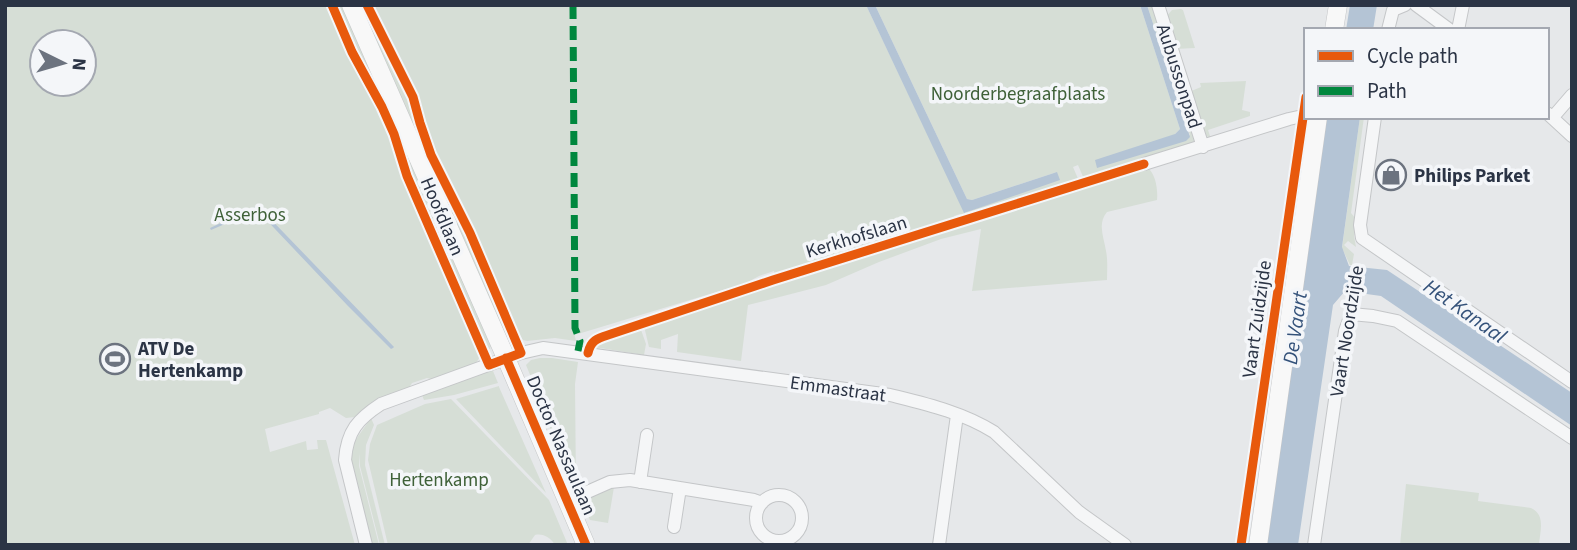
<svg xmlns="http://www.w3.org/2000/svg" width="1577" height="550" font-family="'Source Sans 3',sans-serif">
<rect width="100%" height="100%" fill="#e6e8ea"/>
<path fill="#d6ded6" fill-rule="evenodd" d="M5,5H866L965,213L1057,172L972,200L967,199L875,5H1140L1180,129L1175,134L1190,135L1147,5H1153L1197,143L1084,179L1078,165L1073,167L1079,181L966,217L960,214L954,216L955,220L775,276L774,271L759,276L746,283L578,334V331L574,332L576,341L555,338L527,341L523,340L521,337L518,338L515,333L491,345L490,349L486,348L482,343L477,345L481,355L476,363L431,379L427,378L412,383L409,388L355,417L346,418L330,408L319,412V414L265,429L270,452L306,441L307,450L318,449L317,440H326L355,545H5ZM42,42H84V84H42Z
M1181,9L1183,10L1195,48L1175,49L1165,18L1172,10Z
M1246,81L1242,110L1250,112V116L1208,130L1211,139L1202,133L1189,92L1201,87L1200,83Z
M1360,117H1364L1351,213L1356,219L1354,236L1356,247L1348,241L1344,245L1354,254L1352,265H1350L1342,248Z
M1147,167C1156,174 1158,190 1157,200L1107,212C1097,224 1104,237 1106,251C1108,260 1107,271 1107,280L972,291L981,229L941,239L879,262L826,285L748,305L741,361L677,352L678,334L661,340V349L649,347L644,326Z
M640,327L646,344L644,355L594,347L595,342Z
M540,358H552L578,362L575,384L576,487L537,398L538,394L526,365L531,360Z
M490,371H493L498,383L454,395L424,400L422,395Z
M499,386V387L546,493L456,399Z
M451,399L549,500L568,545H555C551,538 543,533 535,535L528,545H388L368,460L370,444L377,425L425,404Z
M371,418L374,425L366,445L365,465L385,545H380L360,466L359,453V466L379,545H371L353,471L351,457L354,442Z
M1406,484L1479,493L1478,501L1531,508C1546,515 1540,531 1539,545H1400Z
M614,487L608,523L590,520L582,501Z"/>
<path fill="#b4c4d5" d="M866,5H875L967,199L972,200L1057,172L1060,180L964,213Z
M1140,5H1147L1190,137L1186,141L1097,168L1095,160L1175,134L1180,129Z
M1350,5H1377L1373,30H1346Z
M1325,117H1360L1342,247L1349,266L1387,270L1572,393V426L1381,296L1345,291L1333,305L1298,545H1265Z
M258,206L394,347L393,348L391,349L348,306L257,210L211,230L210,228Z"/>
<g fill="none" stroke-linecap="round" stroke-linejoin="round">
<g stroke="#c4c6c8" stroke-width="14">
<path id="street" d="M1158,5L1203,147
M1416,5L1450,30
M1388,30L1393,10L1405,5
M1458,30L1463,5
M1547,113L1572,136
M1375,117L1360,225L1362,238L1572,382
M1553,117L1572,95
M1144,164L1289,119L1298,117L1318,119
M640,482L647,435
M756 518a23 23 0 1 1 46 0a23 23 0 1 1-46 0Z
M567,501L610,482L630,480L754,500L762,503
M674,527L680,488
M366,545L345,460C347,431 358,419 381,404L521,353L543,348L890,395C926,404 962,412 994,432L1079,512L1125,545
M939,545L957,415
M1314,545L1345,331L1351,314L1373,316L1397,321L1572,438"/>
</g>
<g stroke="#c4c6c8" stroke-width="19">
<path id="secondary" d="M351,5L506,358L586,545
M1334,30L1338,5
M1258,545L1318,117"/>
</g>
<use href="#street" stroke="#f5f6f7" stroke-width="12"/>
<use href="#secondary" stroke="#f8f8f8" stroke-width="18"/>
<path stroke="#00873e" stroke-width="7" stroke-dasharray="14 7" stroke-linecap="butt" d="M573,5L575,328L580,341L578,351"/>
<g stroke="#f4f6f9" stroke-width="13">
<path id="cycleway" d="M332,5L352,52L382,107L394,134L407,176L489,365L521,353L470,233L431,155L420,123L413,97L367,5
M588,353C591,339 599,338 611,334L773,280L1144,164
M506,358L586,545
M1241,545L1306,97"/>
</g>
<use href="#cycleway" stroke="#e8590c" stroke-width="9"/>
</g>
<defs>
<g id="shop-ring" transform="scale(1.575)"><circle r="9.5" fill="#f4f6f9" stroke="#6c737f" stroke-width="1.5"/><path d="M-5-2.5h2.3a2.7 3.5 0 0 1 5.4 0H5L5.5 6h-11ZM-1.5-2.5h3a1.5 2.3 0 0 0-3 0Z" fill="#6c737f"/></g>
<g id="stadium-ring" transform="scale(1.575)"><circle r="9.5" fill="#f4f6f9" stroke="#6c737f" stroke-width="1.5"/><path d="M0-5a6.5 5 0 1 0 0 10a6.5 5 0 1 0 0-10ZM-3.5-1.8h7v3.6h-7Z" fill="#6c737f"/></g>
</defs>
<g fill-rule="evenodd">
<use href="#shop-ring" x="1391" y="175"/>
<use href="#stadium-ring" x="115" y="359"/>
</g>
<g text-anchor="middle" stroke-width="7" stroke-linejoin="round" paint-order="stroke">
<g font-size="19" fill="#2b3445" stroke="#f4f6f9">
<text transform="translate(1180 76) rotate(72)" y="7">Aubussonpad</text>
<text transform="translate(443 216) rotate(67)" y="7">Hoofdlaan</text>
<text transform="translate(856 236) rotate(-17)" y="7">Kerkhofslaan</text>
<text transform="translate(1256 319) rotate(-82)" y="7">Vaart Zuidzijde</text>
<text transform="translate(1346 331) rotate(-81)" y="7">Vaart Noordzijde</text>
<text transform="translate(838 388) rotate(8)" y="7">Emmastraat</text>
<text transform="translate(562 445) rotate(67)" y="7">Doctor Nassaulaan</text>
</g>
<g font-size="19" fill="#3f6138" stroke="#f4f6f9">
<text x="1018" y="100">Noorderbegraafplaats</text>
<text x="250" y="221">Asserbos</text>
<text x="439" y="486">Hertenkamp</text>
</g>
<g font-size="19" font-weight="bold" fill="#2b3445" stroke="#f4f6f9" text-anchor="start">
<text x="1414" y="182">Philips Parket</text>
<text x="138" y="355">ATV De<tspan x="138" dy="22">Hertenkamp</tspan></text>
</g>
<g font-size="21" font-style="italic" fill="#34527a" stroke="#f4f6f9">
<text transform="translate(1465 311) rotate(35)" y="7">Het Kanaal</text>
<text transform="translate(1295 328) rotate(-82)" y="7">De Vaart</text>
</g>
</g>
<rect width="1577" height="550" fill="none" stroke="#2b3445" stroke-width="14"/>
<rect x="1304" y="28" width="245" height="91" fill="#f4f6f9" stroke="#a4a8b1" stroke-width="2"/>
<rect x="1318" y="51" width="35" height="10" fill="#e8590c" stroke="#a4a8b1" stroke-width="2"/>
<text x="1367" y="63" font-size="21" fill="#2b3445">Cycle path</text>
<rect x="1318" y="86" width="35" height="10" fill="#00873e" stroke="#a4a8b1" stroke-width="2"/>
<text x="1367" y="98" font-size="21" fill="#2b3445">Path</text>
<g transform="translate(63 63) rotate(95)"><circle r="33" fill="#f4f6f9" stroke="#a4a8b1" stroke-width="2"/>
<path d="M0-5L12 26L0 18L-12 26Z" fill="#6c737f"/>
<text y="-10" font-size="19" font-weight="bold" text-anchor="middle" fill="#2b3445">N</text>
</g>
</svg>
